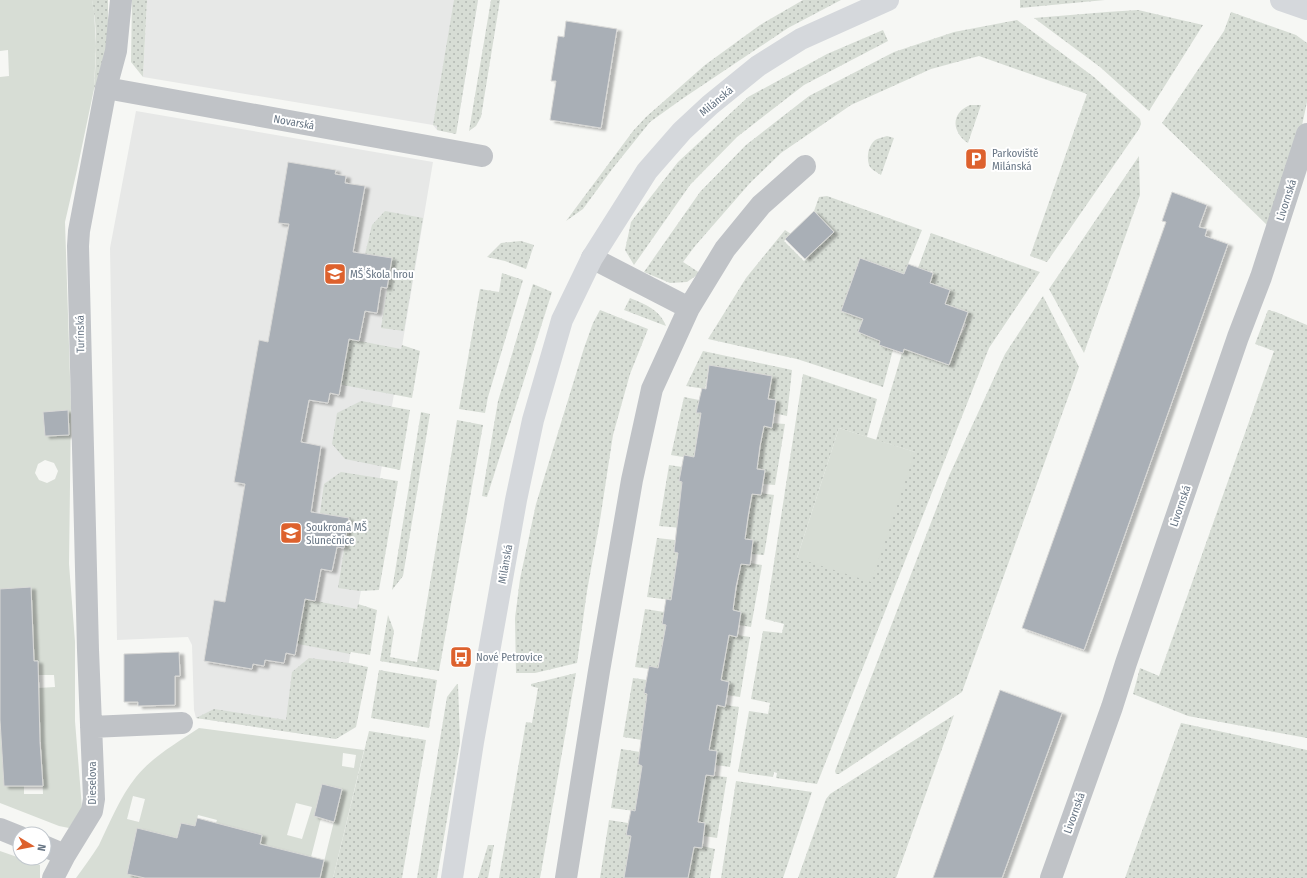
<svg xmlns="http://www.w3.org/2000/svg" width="1307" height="878" font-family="'Fira Sans Condensed',sans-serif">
<defs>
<pattern id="grass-dots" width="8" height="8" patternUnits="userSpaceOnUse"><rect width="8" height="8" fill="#d7ddd5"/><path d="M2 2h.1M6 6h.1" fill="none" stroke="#b2b8b2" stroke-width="1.8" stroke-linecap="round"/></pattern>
<filter id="shadow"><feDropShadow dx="4.5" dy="2.5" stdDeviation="1" flood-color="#0004"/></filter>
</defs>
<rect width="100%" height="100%" fill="#f6f7f4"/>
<path fill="#e7e8e7" d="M147,0H478L456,134L437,130L433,125L143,77Z
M136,111L433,162L336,739L196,718L194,710L192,645L188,637L117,640L110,248Z"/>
<path fill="url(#grass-dots)" d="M92,0H108V64L94,89C96,60 98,29 92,0Z
M132,0H147L143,77L131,62Z
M454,0H478L456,134L437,130V126L433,125Z
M491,0H500L481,117L476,126L469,131Z
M803,0H841L788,28L682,99L650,122L613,168L583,209L566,221L633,131L646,117L705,65L760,25Z
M1020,0H1105L1020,8Z
M1138,10L1203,25L1149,111L1100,67L1034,18L1107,12Z
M1231,12L1296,35L1307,43V102L1300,135L1268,226L1162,123L1224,31Z
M1017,20L1094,77L1140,119L1141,124L1139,129L1047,262L1030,256L1087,94L979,56L931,69L851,105L781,153L750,183L695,246L683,262L700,273L687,282L670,283L644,272L700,192L746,145L809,96L894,52L954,32Z
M883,30L888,41L804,85L737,137L690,185L634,265L625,250L631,222L678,162L748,97L827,54Z
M970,105H981L968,143C958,137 951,124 959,113C962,109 966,107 970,105Z
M887,136L894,138L881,175C877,172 871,170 869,165C866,156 869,143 877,139C880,138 884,137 887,136Z
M1139,156L1140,195L1084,353L1049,289Z
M827,196L922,230L904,274L860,258L841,311L863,319L858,332L880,341L879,345L893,350L883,387L797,359L708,339L746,278L785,230L791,234L784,241L804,261L834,232L814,211L819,197Z
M385,211L423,218L404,331L381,328L392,258L365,254L372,225Z
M931,233L1040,272L989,348L817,784L776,778L777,773L774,772L773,777L738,772L749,711L768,714L770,703L751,699L763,631L782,633L784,624L765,619L773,569L803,374L877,399L867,437L839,428L797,558L915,452L876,440L902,353L904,349L949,365L959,335H961L967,324L964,323L968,312L945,304L950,290L928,282L931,279L933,272L931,271L930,272L918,268Z
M521,241L534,245L526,269L505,261L487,257L501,243Z
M502,273L523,280L488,397L485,413L459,409L480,289L499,292Z
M533,284L552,292L487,497L482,496L498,401Z
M1043,296L1079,367L962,692L839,774H836L835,771L949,476L1005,354Z
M630,298C645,304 660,310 666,326L624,310Z
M600,310L648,329L630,374L613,435L600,520L587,591L577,663L535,673H516L515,618L520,579L536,504L584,348L593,323Z
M1268,310L1276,312L1307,325V738L1188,716L1133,694L1140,668L1159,676L1274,351L1255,344Z
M349,339L401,349L402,345L420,351L412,398L332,383Z
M703,351L792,370L787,416L774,413L776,400L768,399L772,376L709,365L705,389L686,386Z
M684,397L699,400L696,413H701L694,457L684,455L683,457L671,455Z
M361,401L410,410L400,470L345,459L332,444L337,413Z
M421,412L430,414L403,576L392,590Z
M457,420L483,425L439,671L380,661L388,615L394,631L390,657L417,662Z
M772,423L785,424L775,485L763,484L765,470L757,469L764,426L772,427Z
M669,465L682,467L679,481L682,482V528L659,526Z
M341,472L398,481L379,590L360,591L338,588L349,518L320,513L324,484Z
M761,493L774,495L764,555L751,554L753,540L745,539L752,494L760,495Z
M657,538L675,540L674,552L678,553L671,600L647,597Z
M750,563L762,565L751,627L739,625L741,612L733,610L741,564Z
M305,599L357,609L358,604L377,610L370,655L351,652L350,654L288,642L304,606Z
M645,609L664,612L662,624L666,625L658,668L649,669L635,667Z
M729,635L736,636L737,635L750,637L740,697L727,695L729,682L721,680Z
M309,658L349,663L368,667L356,727L336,739L196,718L214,709L286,720L292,672Z
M379,670L437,680L429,728L371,718Z
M576,673L540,878H499L526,722L532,723L538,688L531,686V684Z
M633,678L647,680L644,692L647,693L642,740L623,737Z
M457,684H458L460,743L437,878H417L447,697Z
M717,705L725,707V705L739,707L730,767L716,765L717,752L709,750Z
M954,715L896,878H798L826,799L830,794Z
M1181,723L1307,750V878H1125Z
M369,731L426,740L402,878H333Z
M621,749L640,752L643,766L635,811L611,808Z
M705,775L727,777L717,838L704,836L705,823L697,822Z
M736,781L812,792L783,878H721Z
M609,820L628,823L626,835L631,836L624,878H600Z
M488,845H494L488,878H478Z
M702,846L715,849L710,878H688L694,847Z"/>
<path fill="#d7ddd5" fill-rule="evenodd" d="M0,0H92L94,11L96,46L94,89L77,170L65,222L71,407L69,564L75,642V721L82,808L69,828L59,826L0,803V708L38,688L55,687L54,675H38V661L0,662L33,634L31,587L0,589V77L9,76L8,50L0,51ZM68,410V435H45L44,412ZM45,460L54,463L58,471L55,479L47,483L39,480L35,473L38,464ZM41,742L43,794H24V786H4L2,743Z
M839,428L915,452L871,582L797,558Z
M199,728L364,750L333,878H320L342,789L322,784L314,816L321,818L311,857L254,866L262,835L216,823L217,820L198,815L195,826L181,823L165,878L174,837L152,832L135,837L127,873L145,878H76C84,867 92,856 99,845C110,822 120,797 136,777C153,756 177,743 199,728ZM343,753L356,755L354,768L342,766ZM133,796L145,799L139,822L127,819ZM296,803L312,807L302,839L287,835Z
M0,851L40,865V878H0Z"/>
<path fill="#a9afb6" stroke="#d8d8d6" filter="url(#shadow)" d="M566,21L617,29L601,128L550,120L556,81H551L558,36L564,37Z
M288,162L336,170L335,174L346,176L345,183L365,186L353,252L392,258L387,288L381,287L377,313L365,311L359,341L349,339L339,395L330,393L328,403L309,400L301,442L321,446L311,512L349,518L344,548L337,547L332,571L321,569L315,601L305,599L295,655L286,653L284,663L265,660L264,666L253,664L252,669L204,661L214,600L225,602L245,484L234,482L259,340L268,342L289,224L278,223Z
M1172,192L1207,205L1199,227L1207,229L1205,236L1228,244L1084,650L1022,628L1166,222L1162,221Z
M814,211L834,232L805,259L785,239Z
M860,258L904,274L908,264L933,273L930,283L950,290L945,304L968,312L949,365L904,349L903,353L879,345L880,341L858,332L863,319L841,311Z
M709,365L772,376L768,399L776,400L772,428L764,426L760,446L757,469L765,470L761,495L752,494L748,517L745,539L753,540L750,565L741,564L736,587L733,610L741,612L737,637L729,635L721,680L729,682L725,707L717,705L709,750L717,751L714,776L706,775L698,822L705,823L702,848L694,847L688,878H624L631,836L626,835L631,810L635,811L642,766L638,764L647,694L644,693L649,666L658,668L666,625L662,624L666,599L671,600L678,553L674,552L682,482L679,481L684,455L694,457L701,413H696L702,388L706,389Z
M68,410L69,435L45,436L43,412Z
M31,587L34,661H38L40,742L43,786H4L0,720V589Z
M179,652L180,676H175V705L138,706V702H124V654Z
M1000,690L1062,713L1002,878H933Z
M322,784L342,789L334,822L314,816Z
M197,818L262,835L260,844L324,860L320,878H145L127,874L137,828L177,838L181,823L195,826Z"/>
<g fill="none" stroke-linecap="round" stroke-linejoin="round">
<path stroke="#c0c3c7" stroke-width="22" d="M106,88L482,156
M592,258L689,308
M91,727L182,723
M0,829L20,837
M44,846L65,855
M53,878L65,855L92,811L94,799L88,650L78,246L79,231L106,88L116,51L121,0
M566,878L599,671L632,480L652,389L689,308L725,249L761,205L805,166
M1051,878L1112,707L1126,663L1238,337L1261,277L1307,134"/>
<path stroke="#d5d8dc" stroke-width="22" d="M1281,0L1307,9
M452,878L473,742L516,500L533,420L562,320L592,258L647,171L682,131L710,105L758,66L801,39L888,0"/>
</g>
<defs>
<g id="parking-square" transform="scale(1.15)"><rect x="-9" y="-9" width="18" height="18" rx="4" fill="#dd612d" stroke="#fff"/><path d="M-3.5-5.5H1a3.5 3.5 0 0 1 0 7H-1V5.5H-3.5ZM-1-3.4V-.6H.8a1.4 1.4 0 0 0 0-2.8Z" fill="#fff"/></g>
<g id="school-square" transform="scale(1.15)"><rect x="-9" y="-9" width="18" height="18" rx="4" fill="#dd612d" stroke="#fff"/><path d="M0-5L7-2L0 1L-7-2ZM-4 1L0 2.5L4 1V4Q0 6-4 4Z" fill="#fff"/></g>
<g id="bus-square" transform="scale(1.15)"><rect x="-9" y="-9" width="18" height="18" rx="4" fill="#dd612d" stroke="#fff"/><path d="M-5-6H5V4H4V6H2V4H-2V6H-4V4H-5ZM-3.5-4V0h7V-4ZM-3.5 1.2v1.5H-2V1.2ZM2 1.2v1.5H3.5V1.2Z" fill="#fff"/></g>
</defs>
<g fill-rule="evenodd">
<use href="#parking-square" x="976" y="159"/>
<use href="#school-square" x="335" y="274"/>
<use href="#school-square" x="291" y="533"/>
<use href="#bus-square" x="461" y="657"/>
</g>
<g text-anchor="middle" stroke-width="4" stroke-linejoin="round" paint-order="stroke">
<g font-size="11" fill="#677584" stroke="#fff">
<text transform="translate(716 101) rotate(-40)" y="4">Milánská</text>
<text transform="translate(294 122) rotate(10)" y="4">Novarská</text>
<text transform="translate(1286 200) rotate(-72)" y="4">Livornská</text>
<text transform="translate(80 334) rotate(-91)" y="4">Turínská</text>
<text transform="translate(1180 506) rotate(-71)" y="4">Livornská</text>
<text transform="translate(505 564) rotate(-80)" y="4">Milánská</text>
<text transform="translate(92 783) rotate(-90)" y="4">Dieselova</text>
<text transform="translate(1074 813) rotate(-70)" y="4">Livornská</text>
</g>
<g font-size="11" fill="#677584" stroke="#fff" text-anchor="start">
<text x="992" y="157">Parkoviště<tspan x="992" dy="13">Milánská</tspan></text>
<text x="350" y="278">MŠ Škola hrou</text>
<text x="306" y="531">Soukromá MŠ<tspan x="306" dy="13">Slunečnice</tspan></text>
<text x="476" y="661">Nové Petrovice</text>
</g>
</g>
<g transform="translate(32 846) rotate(100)"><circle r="19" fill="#ffffff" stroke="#c2c8ce"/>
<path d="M0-3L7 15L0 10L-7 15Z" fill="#dd612d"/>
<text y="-6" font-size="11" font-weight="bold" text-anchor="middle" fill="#677584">N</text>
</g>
</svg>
